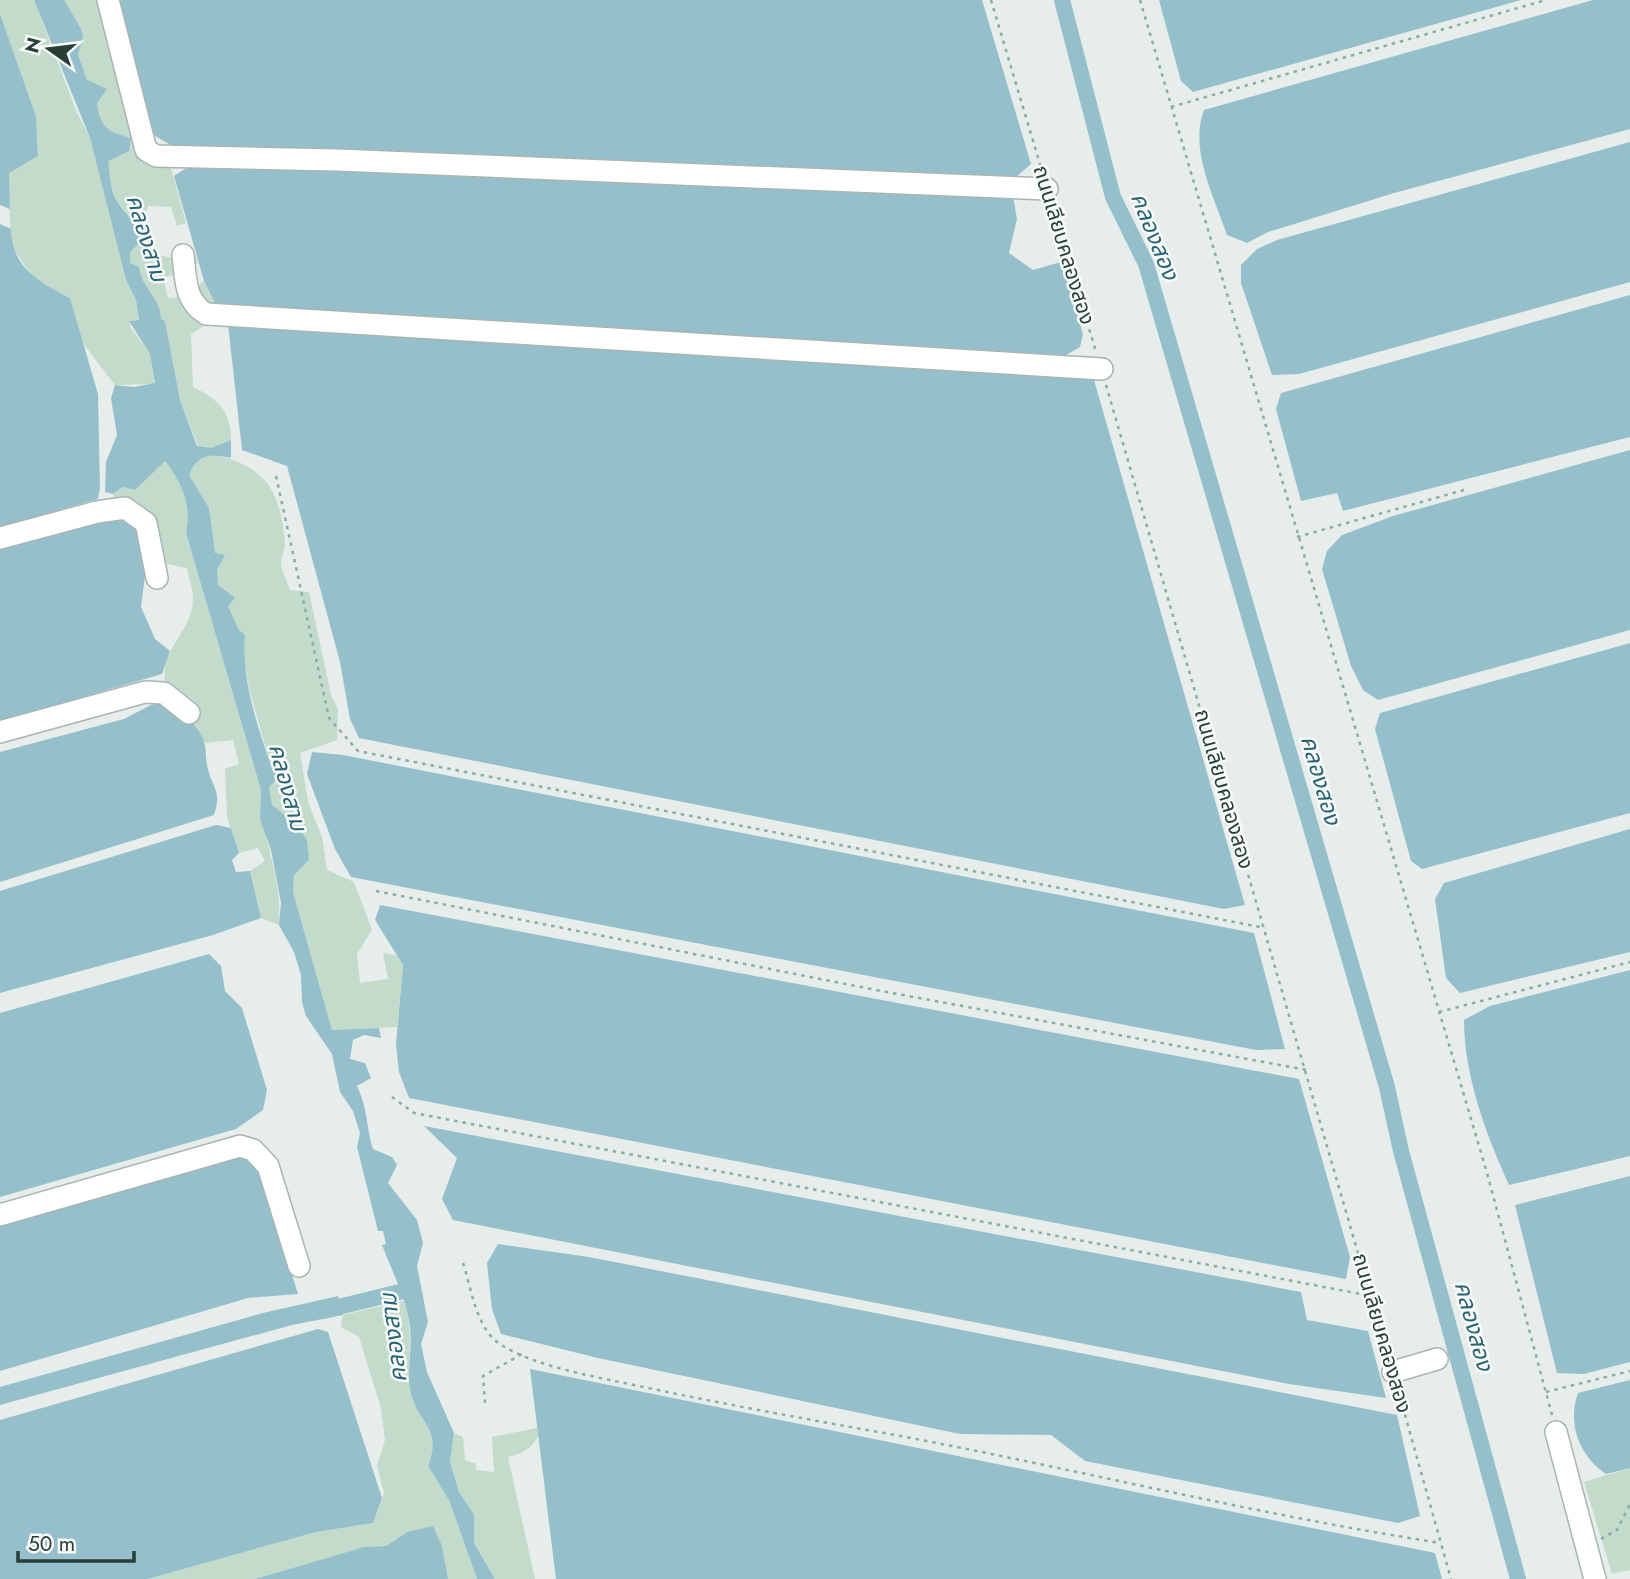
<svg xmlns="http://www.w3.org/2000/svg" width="1630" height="1579" font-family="Jost,'Noto Sans Thai',sans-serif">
<rect width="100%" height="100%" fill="#e6edeb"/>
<path fill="#c2dbca" d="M0,0H34L77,113L90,138L126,280L136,300L139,320L129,321L131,328L150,354L155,384L115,385L82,342L70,298L33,278L11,245L8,173L38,156L36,116L0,14Z
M61,0H104L139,144L170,165L186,223L177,226L171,207L148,206L143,223L149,254L175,258L194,252L198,263L180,274L163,277L168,298L183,297L204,281L216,305L207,324L191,334L193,387C218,399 231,411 231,440L211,449L198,446L180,400L165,321L161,320C161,294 138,285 130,262C122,237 134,224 115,199Z
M213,454C267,467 280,490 285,543C285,550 281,557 281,564C282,573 288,583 290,590L309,592L331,695L338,709L337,740L300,753L308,802L322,837L327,870L354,882L372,930L357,954L360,983L388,979L383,953L396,955L403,965L397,1027L332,1030L293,892L294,875L309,860L296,824L272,805L268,787L271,766L249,688L243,656L245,635L239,630L228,606L235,598L218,586L209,508L189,475C194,461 200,457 213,454Z
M165,460C182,485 193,503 186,533L261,790C260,836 283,878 279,925L261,918L250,871L265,861L258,848L239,853L227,817L225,769L239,764L233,740L205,743C196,726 173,713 168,696C152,648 195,636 193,595C192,586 188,576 187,568L147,560L117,513L113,494L123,487L135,490Z
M403,1301C416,1331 405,1363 412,1394C419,1424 443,1428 428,1466L449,1500L477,1579H448L442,1546L407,1532L386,1546L364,1547L255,1579H148L316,1532L373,1523L384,1493L377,1466L385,1440L381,1408L359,1337L341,1327L343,1315Z
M542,1427C535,1446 527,1452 508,1457L535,1579H495L474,1543V1514L459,1492L450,1462L454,1433L463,1437L465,1460L476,1464V1470L494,1472L492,1437Z
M1630,1468V1570L1612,1574L1584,1482Z"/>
<path fill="#95c0cb" d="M34,0H64L81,29L83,36L78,55L87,80L107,89L97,103C100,127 107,132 131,138L129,151L108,161C110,173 110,189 116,200C127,219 138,218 139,243L130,252V263L139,267C141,288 161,297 161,319L165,321L180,400L197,446L211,448L231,440V458C211,453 197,454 189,475L209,508L215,553L225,555L217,570L218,585L235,598L228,606L239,630L245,635C241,679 257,724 271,766L283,773L269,787L272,805L296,824L307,840L309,860L294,875L293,892L332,1030L379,1028L381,1038L364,1035L353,1040L350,1059L365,1063L371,1078L357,1086C368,1109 366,1127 373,1149L392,1157L397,1165L388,1183L417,1220L423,1243L417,1266L428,1322L421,1344L427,1372L454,1433L450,1462L459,1492L474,1514V1543L495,1579H477L449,1500L428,1466C442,1430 421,1425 412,1397C405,1375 413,1349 410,1327C406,1298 392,1271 382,1245L386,1244L383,1231H378L357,1147L360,1133L353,1111L340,1092L332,1054L306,1016L302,1002L301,975L294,952L279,925L281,903L271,850L260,819L261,790L186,533C192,505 182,483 165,461L135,490L123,487L113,494L105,492L106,462L117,435L111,398L115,385L134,387L155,383L150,354L129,321L139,320L136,300L126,280L90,138Z
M120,0H982L1031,164L1016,177L171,145L155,136L144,104Z
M1159,0H1521L1193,92L1181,81Z
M1593,0H1630V129L1394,193L1268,232L1247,243L1227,235C1214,196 1189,150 1204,110Z
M0,14L36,116L38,156L9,173L10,209L0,205Z
M1630,142V282L1299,374L1272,375L1241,283V265L1257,249L1277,240Z
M191,165L1013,196L1017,219L1009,253L1033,270L1061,262L1083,334L1080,347L1063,357L216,305L204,281L174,176Z
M0,224L11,229C12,268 39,282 70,298L98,394L100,488L98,499L0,527Z
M1630,295V437L1343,511L1337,493L1301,501L1276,409L1281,393Z
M228,324L1094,380L1245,905L1224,909L359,738L350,719L340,662L287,466L242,450Z
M1630,450V630L1378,700L1363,690L1351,666L1322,569L1327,551L1342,535L1393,516Z
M117,513L131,518L147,560L141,607L155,639L170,651L162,674L0,721V546Z
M1630,643V813L1422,869L1411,861L1375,729L1380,713Z
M169,701C181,713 199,725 204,742C207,750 205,760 208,769C213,789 222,792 214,815L0,882V752L124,719L151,705Z
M312,752L343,755L1254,933L1285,1049L1256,1050L351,877L335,849L307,774Z
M216,825L231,828L239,853L232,860L236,872L250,871L261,918L213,935L0,993V891Z
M1630,829V952L1460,993L1446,978L1435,899L1444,883Z
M380,905L1299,1079L1350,1257L1346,1279L409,1098L399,1072L396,1044L403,965L375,920Z
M209,954L221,966L225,991L242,1008L267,1090L263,1110L236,1129L0,1197V1013Z
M1630,970V1156L1509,1185C1486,1134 1464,1076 1464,1020L1490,1006Z
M424,1126L1301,1292L1307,1320L1368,1331L1386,1398L1289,1384L453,1220L442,1199L457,1158Z
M248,1154L260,1172L298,1294L248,1298L0,1371V1223Z
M1630,1176V1362L1584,1374L1557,1373L1515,1205Z
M498,1244L589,1257L1397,1415L1420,1516L1398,1523L1085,1461L1051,1435L960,1434L598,1358L501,1334L492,1309L487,1263Z
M338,1296L343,1315L292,1325L0,1405V1387L263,1313Z
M318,1329L328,1332L382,1498L373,1523L316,1532L148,1579H0V1420Z
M530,1369L1435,1553L1442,1579H556Z
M1630,1380V1468L1606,1474C1579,1456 1567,1423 1578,1393Z
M433,1526L442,1546L448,1579H255L364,1547L386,1546L407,1532Z"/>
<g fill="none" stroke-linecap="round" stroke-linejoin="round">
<path stroke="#95c0cb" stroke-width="16" d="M1062,0L1113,197L1146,264L1387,1087L1401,1151L1518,1579
M322,1311L412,1289"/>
<g stroke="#a9b5b2" stroke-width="24">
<path id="minor" d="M108,0L146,150L156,156L337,160L1047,189
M183,255C186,279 184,300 206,314L1102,369
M0,538L97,512L125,508L146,523L157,578
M0,732L145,692L164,693L189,713
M0,1215L240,1146L253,1150L268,1166L299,1266
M1393,1372L1437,1359
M1556,1432L1595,1579"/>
</g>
<path stroke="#8bada4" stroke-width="2.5" stroke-dasharray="3.5 5" stroke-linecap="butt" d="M991,0L1042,171
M1140,0L1487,1173L1552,1415
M1171,107L1546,0
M1053,207L1096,352
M1106,385L1387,1353
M276,476L329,718L358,751L1265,928
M1297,537L1464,490
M376,891L876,990L1307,1070
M1439,1012L1630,962
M392,1097L414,1113L1371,1296
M463,1263C472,1290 476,1331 503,1346C536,1366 591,1376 629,1384C718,1403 806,1419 895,1435C1077,1469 1257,1515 1441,1543
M1398,1390L1451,1579
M1546,1392L1630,1371
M485,1403L483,1376L522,1354
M1601,1539L1617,1530L1630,1504"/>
<use href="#minor" stroke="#fff" stroke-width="21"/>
</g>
<g text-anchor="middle" stroke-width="5" stroke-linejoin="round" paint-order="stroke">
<g font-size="21" fill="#273e39" stroke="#f7faf8">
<text transform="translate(1064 245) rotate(73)" y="7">ถนนเลียบคลองสอง</text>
<text transform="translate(1224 789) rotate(74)" y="7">ถนนเลียบคลองสอง</text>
<text transform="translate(1382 1333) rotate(74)" y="7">ถนนเลียบคลองสอง</text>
</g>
<g font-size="23" font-style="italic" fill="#286373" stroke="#f7faf8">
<text transform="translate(1155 236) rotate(68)" y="8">คลองสอง</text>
<text transform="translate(147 238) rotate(73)" y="8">คลองสาม</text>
<text transform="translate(1321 780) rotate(74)" y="8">คลองสอง</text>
<text transform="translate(288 787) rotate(75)" y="8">คลองสาม</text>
<text transform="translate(1474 1326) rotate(75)" y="8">คลองสอง</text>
<text transform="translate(393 1338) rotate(-97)" y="8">คลองสาม</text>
</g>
</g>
<g transform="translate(49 49) rotate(284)" stroke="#f7faf8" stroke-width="5" paint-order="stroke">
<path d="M0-5L12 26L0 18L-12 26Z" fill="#273e39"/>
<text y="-10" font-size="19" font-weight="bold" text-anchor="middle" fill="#273e39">N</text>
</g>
<path d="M18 1551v10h116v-10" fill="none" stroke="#273e39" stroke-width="3.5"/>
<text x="28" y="1551" font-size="21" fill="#273e39" stroke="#f7faf8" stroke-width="5" paint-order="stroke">50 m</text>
</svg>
